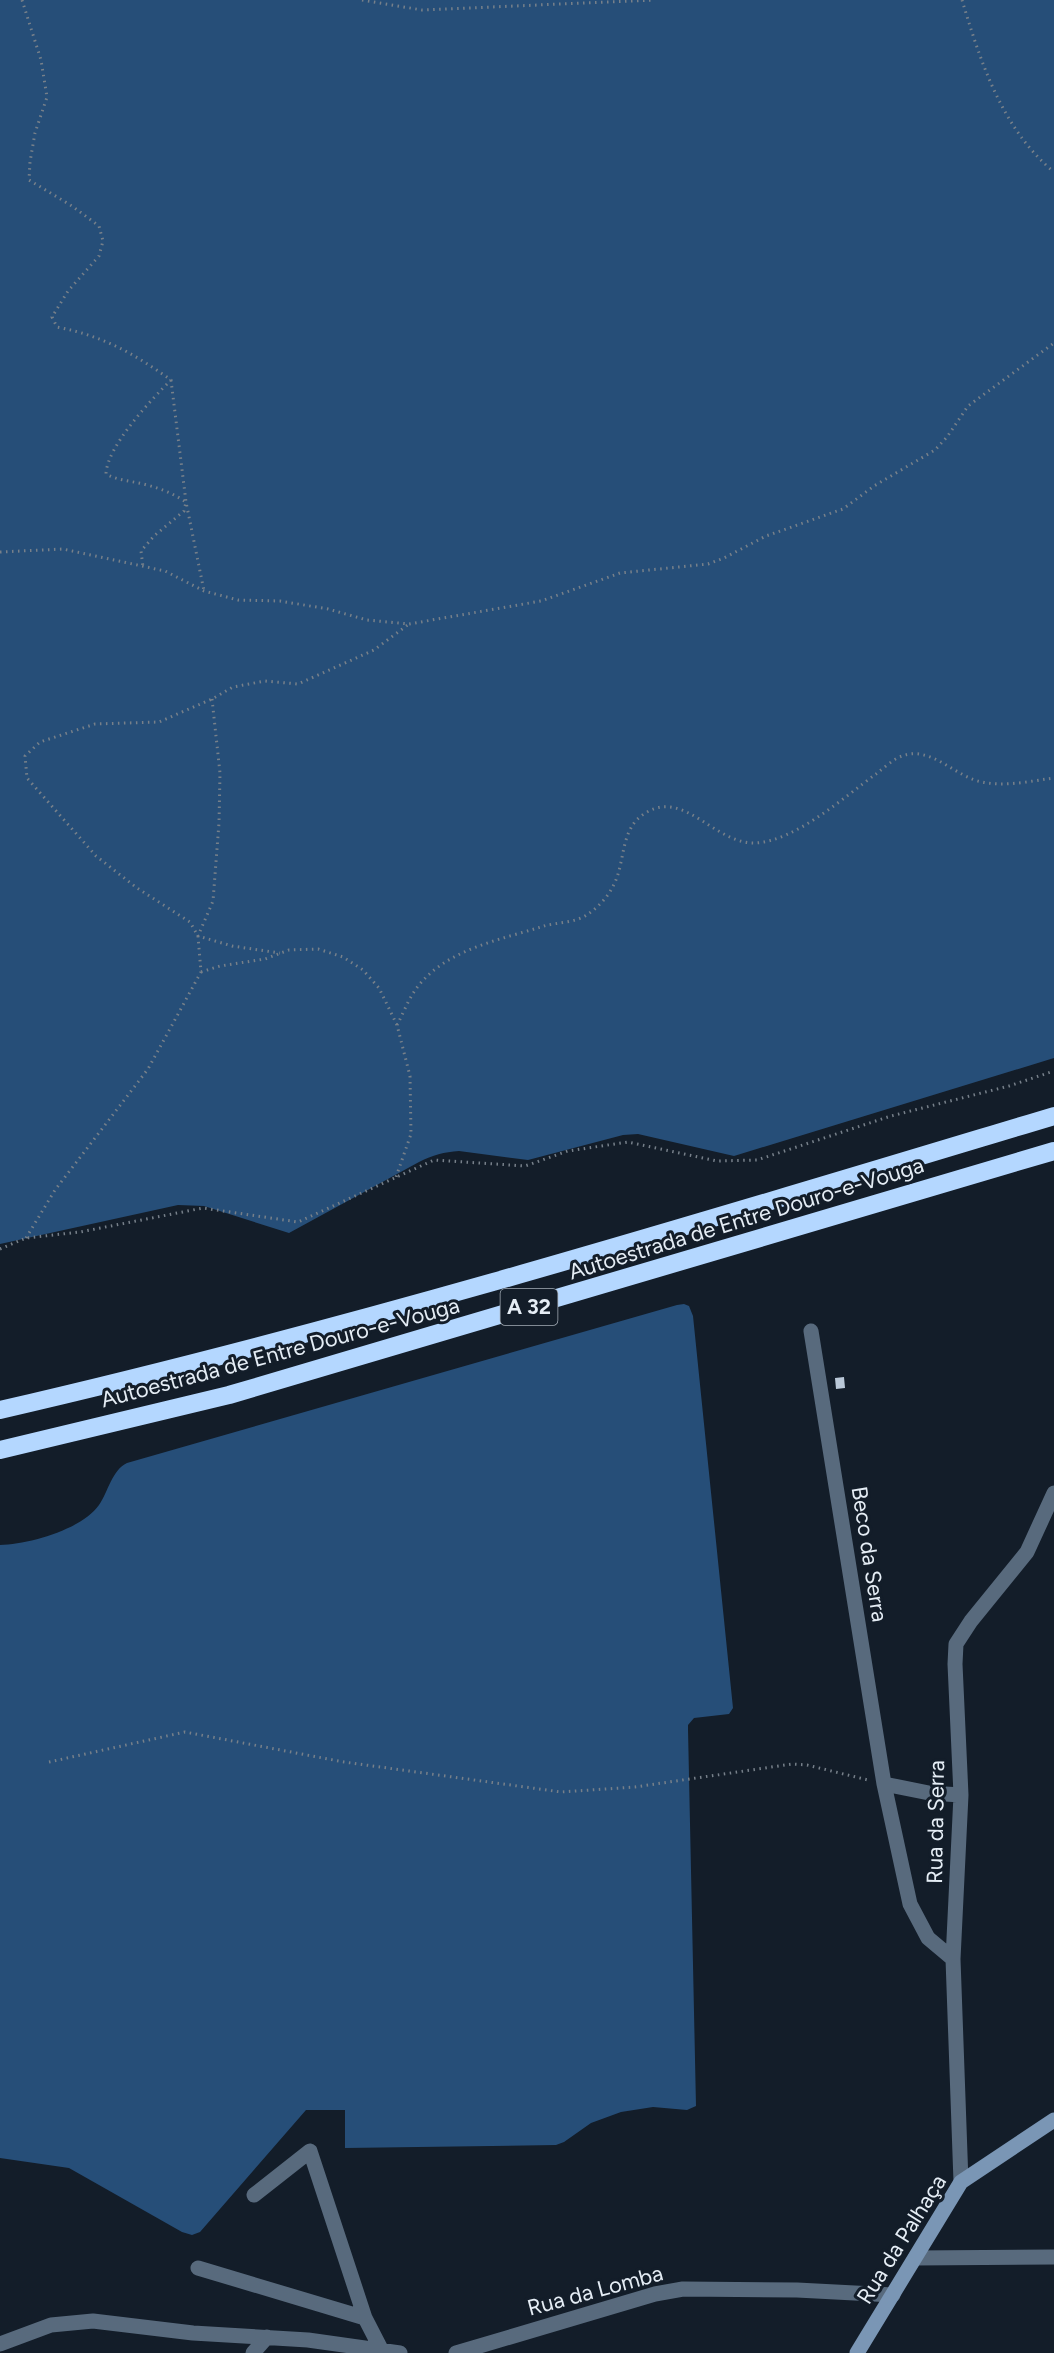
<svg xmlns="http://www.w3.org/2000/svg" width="1054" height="2353" font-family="Figtree,sans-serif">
<rect width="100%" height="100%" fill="#131d29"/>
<path fill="#264e78" d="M0,0H1054V1058L734,1156L638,1134L623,1135L528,1160L459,1151C444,1152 433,1155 419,1162L289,1233L204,1206L178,1205L0,1244Z
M684,1304L689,1306L693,1316L733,1708L729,1714L694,1718L688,1725V1729L696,2106L687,2110L653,2107L621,2112L591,2123L564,2142L556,2145L345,2148V2110H306L200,2232L192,2235L182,2232L69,2168L0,2158V1545C29,1544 81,1530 99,1505C108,1492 112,1470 127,1463L677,1305Z"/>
<path fill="#bac8d8" d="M844,1377L845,1388L836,1389L835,1378Z"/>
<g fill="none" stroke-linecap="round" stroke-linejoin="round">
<path stroke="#77808a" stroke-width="3" stroke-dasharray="1.5 4.5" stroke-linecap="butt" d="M22,0L41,60L47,97L35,133L30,162L29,180L72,206L99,226L103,241L99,256L68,291L52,317L57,327C103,336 133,353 171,380C151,400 107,446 106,474C119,481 133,481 147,485C162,489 174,494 186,502L184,511L154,536L141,551L143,567
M362,0L422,10L654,0
M962,0C981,63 1002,129 1054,172
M171,380L186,502L204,591
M0,552L63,549L165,571L204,591L238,600L280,601L328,609L367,620L409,624L541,601L620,573L708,564L724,558L766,536L843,509L874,486L935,450L947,437L968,406L1054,343
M212,699L220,773L219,823L213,901L198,936L232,946L280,953
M201,972L220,966L265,959L289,950L318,949L343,957L363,970L379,988L397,1025L410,1076L411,1134L396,1177
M397,1025C403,1014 408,1000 416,989C445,949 500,940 544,926C558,922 576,923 588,914C597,908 607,898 612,888C627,863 618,828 647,812C685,790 715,844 755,843C796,841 844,797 876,774C884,768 893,759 902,756C931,745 955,777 982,782C1005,787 1031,781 1054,778
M26,1238L55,1190L148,1069L201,972L198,936L190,922L137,888L96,856L27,778L25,756L40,742L95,724L159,722L212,699L233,687L265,681L298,684L374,650L409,624
M0,1249L26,1238L80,1232L203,1208L298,1222L434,1160L525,1166L568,1151L628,1142L717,1161L757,1160L891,1116L1009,1086L1054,1071
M49,1762L185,1732L344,1762L561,1792L635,1787L792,1764L807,1765L868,1780"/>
<path stroke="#586a7d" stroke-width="15" d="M811,1331L884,1784L910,1904L928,1938L953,1959
M884,1784L929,1793L961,1795
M961,2182L953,1959L961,1795L955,1664L956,1644L971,1621L1027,1552L1054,1493
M254,2195L310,2151L365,2318L383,2353
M915,2258L1054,2257
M198,2268L365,2318
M0,2344L51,2325L93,2321L193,2333L308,2340L400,2353
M253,2353L267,2337
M456,2353L655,2294L683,2289L797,2290L893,2295"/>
<path stroke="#7a96b5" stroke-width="15" d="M857,2353L961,2182L1054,2120"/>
<path stroke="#b4d7ff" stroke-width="18" d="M0,1410C356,1328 705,1221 1054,1116
M0,1450L229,1395L1054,1151"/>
</g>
<g text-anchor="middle" stroke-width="6" stroke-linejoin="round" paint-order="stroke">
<rect fill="#131d29" stroke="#a6afb8" stroke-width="1.5" x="500.5" y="1289" width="57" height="36" rx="4.5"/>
<g font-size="21" font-weight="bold" fill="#e5edf5">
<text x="529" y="1314">A 32</text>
</g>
<g font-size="22" fill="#e5edf5" stroke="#131d29">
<text transform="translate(746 1218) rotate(-17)" y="8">Autoestrada de Entre Douro-e-Vouga</text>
<text transform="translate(280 1352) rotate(-15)" y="8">Autoestrada de Entre Douro-e-Vouga</text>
<text transform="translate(870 1554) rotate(81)" y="8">Beco da Serra</text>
<text transform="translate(935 1822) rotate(-89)" y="8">Rua da Serra</text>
<text transform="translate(901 2239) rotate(-58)" y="8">Rua da Palhaça</text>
<text transform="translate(595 2290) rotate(-15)" y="8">Rua da Lomba</text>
</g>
</g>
</svg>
